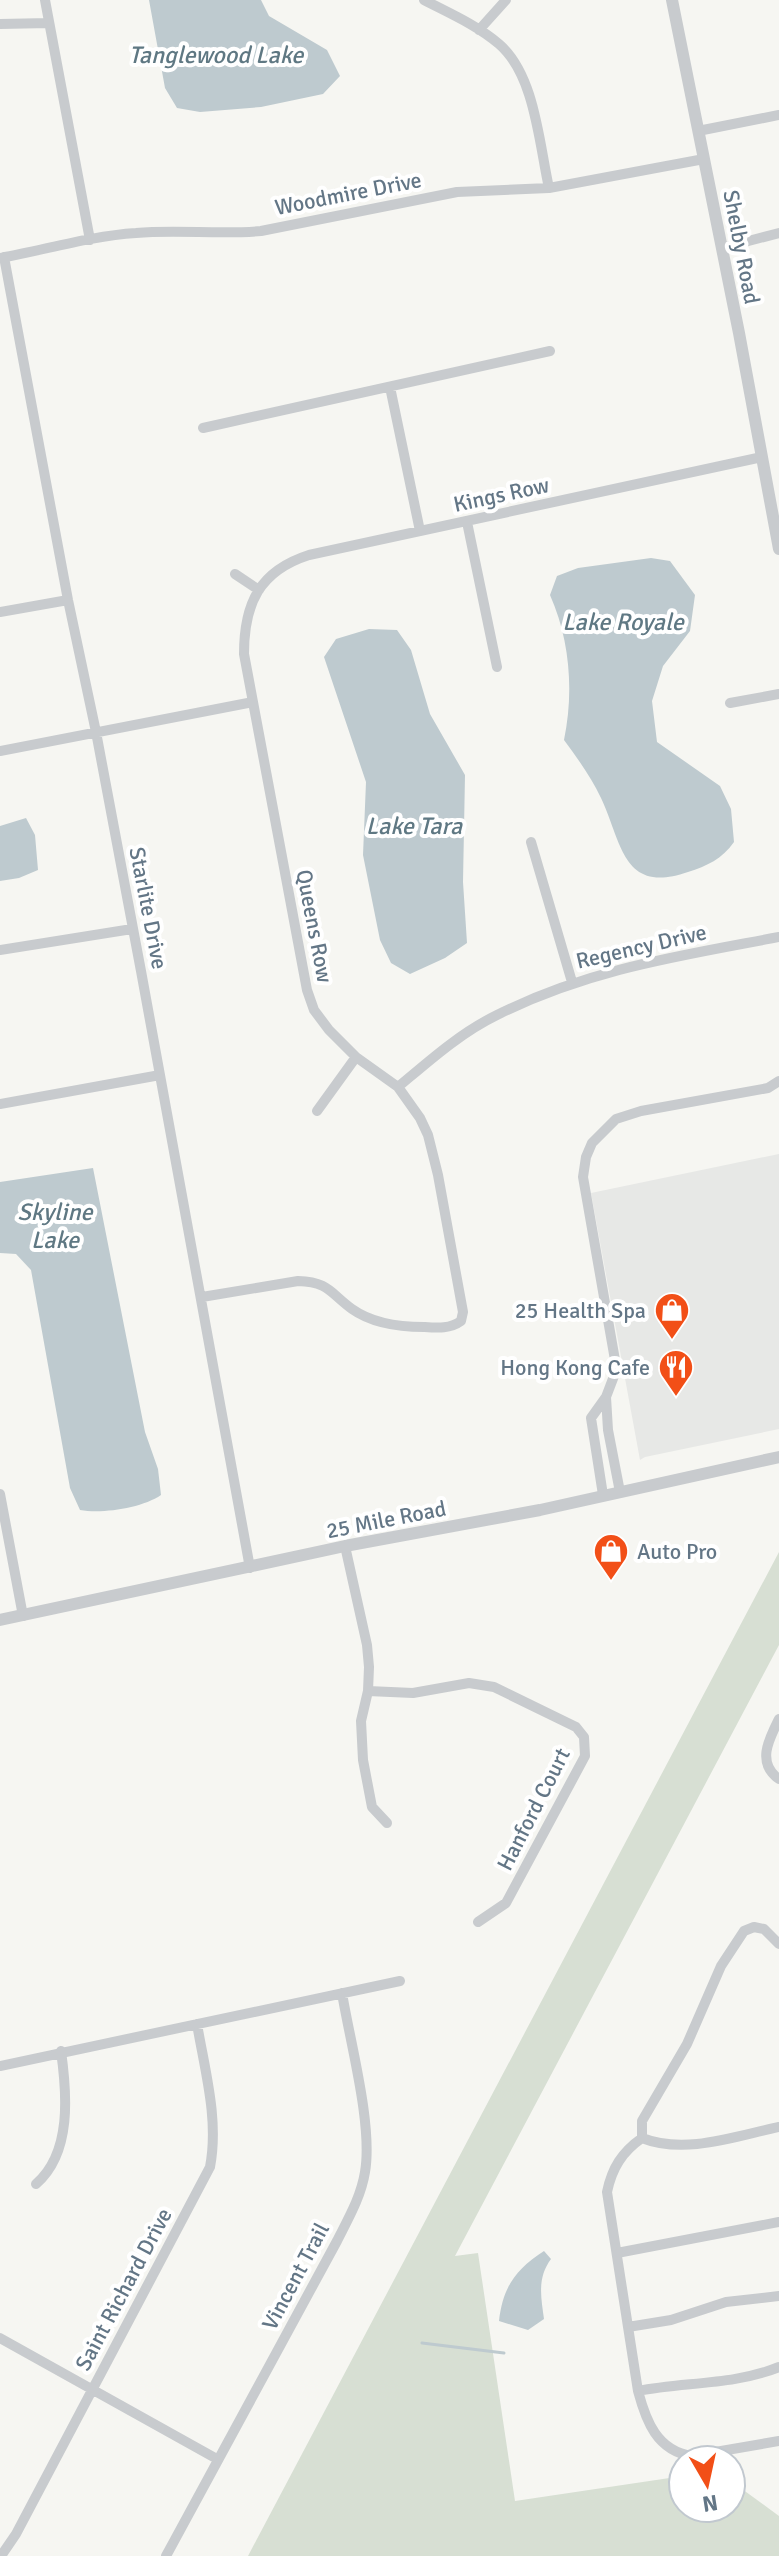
<svg xmlns="http://www.w3.org/2000/svg" width="779" height="2556" font-family="Signika,sans-serif">
<rect width="100%" height="100%" fill="#f6f6f2"/>
<path fill="#e7e8e6" d="M779,1154V1429L645,1457L640,1460L591,1193Z"/>
<path fill="#d7dfd3" d="M779,1552V1645L455,2256L478,2253L515,2501L683,2476V2508H731V2481L779,2516V2556H248Z"/>
<path fill="#becacf" d="M149,0H261L269,16L327,50L340,76L323,94L261,107L200,112L177,108L165,88Z
M651,558L670,561L695,595L690,631L663,666L652,701L657,742L720,786L731,809L734,842C722,859 707,866 688,872C622,895 622,842 601,798C591,777 578,759 564,740C574,692 570,640 550,595L557,576L578,568Z
M369,629L397,630L411,650L430,714L465,775L463,882L467,943L445,958L410,974L391,963L380,940L363,855L366,782L324,657L336,639Z
M26,818L35,835L38,870L19,878L0,881V826Z
M93,1168L145,1432L158,1469L161,1495C142,1508 103,1514 80,1510L70,1488L31,1270L16,1254L0,1253V1182Z
M544,2251L551,2259C537,2278 541,2297 544,2319L528,2330L499,2321C503,2287 515,2270 544,2251Z"/>
<g fill="none" stroke-linecap="round" stroke-linejoin="round">
<path stroke="#becacf" stroke-width="3" d="M422,2343L504,2353"/>
<path stroke="#c8cbce" stroke-width="10" d="M45,0L90,240
M424,0C449,13 477,25 499,44C535,75 539,143 549,188
M0,24L49,23
M479,30L506,0
M698,131L779,115
M722,248L779,233
M4,257L68,600L96,732L141,971L250,1568
M0,258C45,250 90,236 136,233C178,229 219,235 261,231L457,192L549,188L704,159
M390,387L420,531
M203,428L550,351
M467,522L497,667
M235,574L259,590
M0,612L68,600
M730,703L779,694
M0,751L253,702
M531,842L572,982
M0,950L132,929
M398,1087C429,1061 460,1033 497,1015C589,969 679,956 779,937
M0,1104L160,1075
M317,1111L356,1057
M202,1297L298,1281C329,1282 330,1293 352,1309C373,1324 399,1327 424,1327C438,1328 450,1329 461,1321L463,1312L438,1175L428,1135L420,1118L398,1087L356,1057L329,1030L314,1010L307,990L244,654C244,604 259,571 309,555L762,457
M606,1397L614,1376L615,1360L583,1177L586,1157L592,1143L616,1119L641,1111L768,1088L779,1081
M0,1494L23,1616
M603,1495L591,1418L606,1397L608,1430L620,1492
M345,1546L367,1645L369,1667L368,1691L361,1721L363,1760L372,1807L387,1823
M368,1691L413,1693L469,1683L494,1687L576,1727L584,1737L585,1756L506,1903L478,1922
M779,1719C769,1739 756,1763 779,1779
M0,2066L400,1981
M642,2138C622,2152 612,2168 607,2192L638,2391C646,2421 657,2451 692,2456L779,2441
M642,2138V2121L687,2044L721,1966L744,1931L754,1927L764,1929L779,1944
M642,2138C685,2155 736,2136 779,2127
M36,2184C72,2153 67,2094 61,2051
M617,2253L779,2222
M628,2327L671,2320L726,2302L779,2296
M0,2338L217,2459
M638,2391C684,2382 735,2385 779,2367
M1,2556L16,2534L210,2167C219,2120 205,2071 197,2024
M166,2556L337,2241C348,2219 361,2197 365,2172C373,2125 350,2042 342,1993"/>
<path stroke="#c8cbce" stroke-width="12" d="M672,0L739,333L779,549
M0,1620L345,1546L540,1510L779,1457"/>
</g>
<defs>
<g id="shop-pin" transform="scale(1.8)"><path d="M0 17L-7.5 6A9.5 9.5 0 1 1 7.5 6Z" fill="#f24f17" stroke="#fff"/><path d="M-5-2.5h2.3a2.7 3.5 0 0 1 5.4 0H5L5.5 6h-11ZM-1.5-2.5h3a1.5 2.3 0 0 0-3 0Z" fill="#fff"/></g>
<g id="restaurant-pin" transform="scale(1.8)"><path d="M0 17L-7.5 6A9.5 9.5 0 1 1 7.5 6Z" fill="#f24f17" stroke="#fff"/><path d="M-5-6h1v4h1v-4h1v4h1v-4h1v5L-1.5 .5V6h-2V.5L-5-1ZM5-6V6H3V1.5H1.5Q1.5-4 5-6Z" fill="#fff"/></g>
</defs>
<g fill-rule="evenodd">
<use href="#shop-pin" x="672" y="1310"/>
<use href="#restaurant-pin" x="676" y="1367"/>
<use href="#shop-pin" x="611" y="1551"/>
</g>
<g text-anchor="middle" stroke-width="8" stroke-linejoin="round" paint-order="stroke">
<g font-size="22" fill="#637686" stroke="#fff">
<text transform="translate(348 193) rotate(-11)" y="8">Woodmire Drive</text>
<text transform="translate(742 247) rotate(79)" y="8">Shelby Road</text>
<text transform="translate(501 494) rotate(-12)" y="8">Kings Row</text>
<text transform="translate(149 908) rotate(79)" y="8">Starlite Drive</text>
<text transform="translate(315 926) rotate(79)" y="8">Queens Row</text>
<text transform="translate(641 946) rotate(-13)" y="8">Regency Drive</text>
<text transform="translate(386 1519) rotate(-11)" y="8">25 Mile Road</text>
<text transform="translate(533 1809) rotate(-63)" y="8">Hanford Court</text>
<text transform="translate(295 2276) rotate(-62)" y="8">Vincent Trail</text>
<text transform="translate(123 2289) rotate(-62)" y="8">Saint Richard Drive</text>
</g>
<g font-size="22" fill="#637686" stroke="#fff" text-anchor="end">
<text x="646" y="1318">25 Health Spa</text>
<text x="650" y="1375">Hong Kong Cafe</text>
<text x="637" y="1559" text-anchor="start">Auto Pro</text>
</g>
<g font-size="24" font-style="italic" fill="#5f7883" stroke="#fff">
<text x="216" y="63">Tanglewood Lake</text>
<text x="623" y="630">Lake Royale</text>
<text x="414" y="834">Lake Tara</text>
<text x="55" y="1220">Skyline<tspan x="55" dy="28">Lake</tspan></text>
</g>
</g>
<g transform="translate(707 2484) rotate(171)"><circle r="38" fill="#ffffff" stroke="#c1c8cf" stroke-width="2"/>
<path d="M0-6L14 30L0 20L-14 30Z" fill="#f24f17"/>
<text y="-12" font-size="22" font-weight="bold" text-anchor="middle" fill="#637686">N</text>
</g>
</svg>
